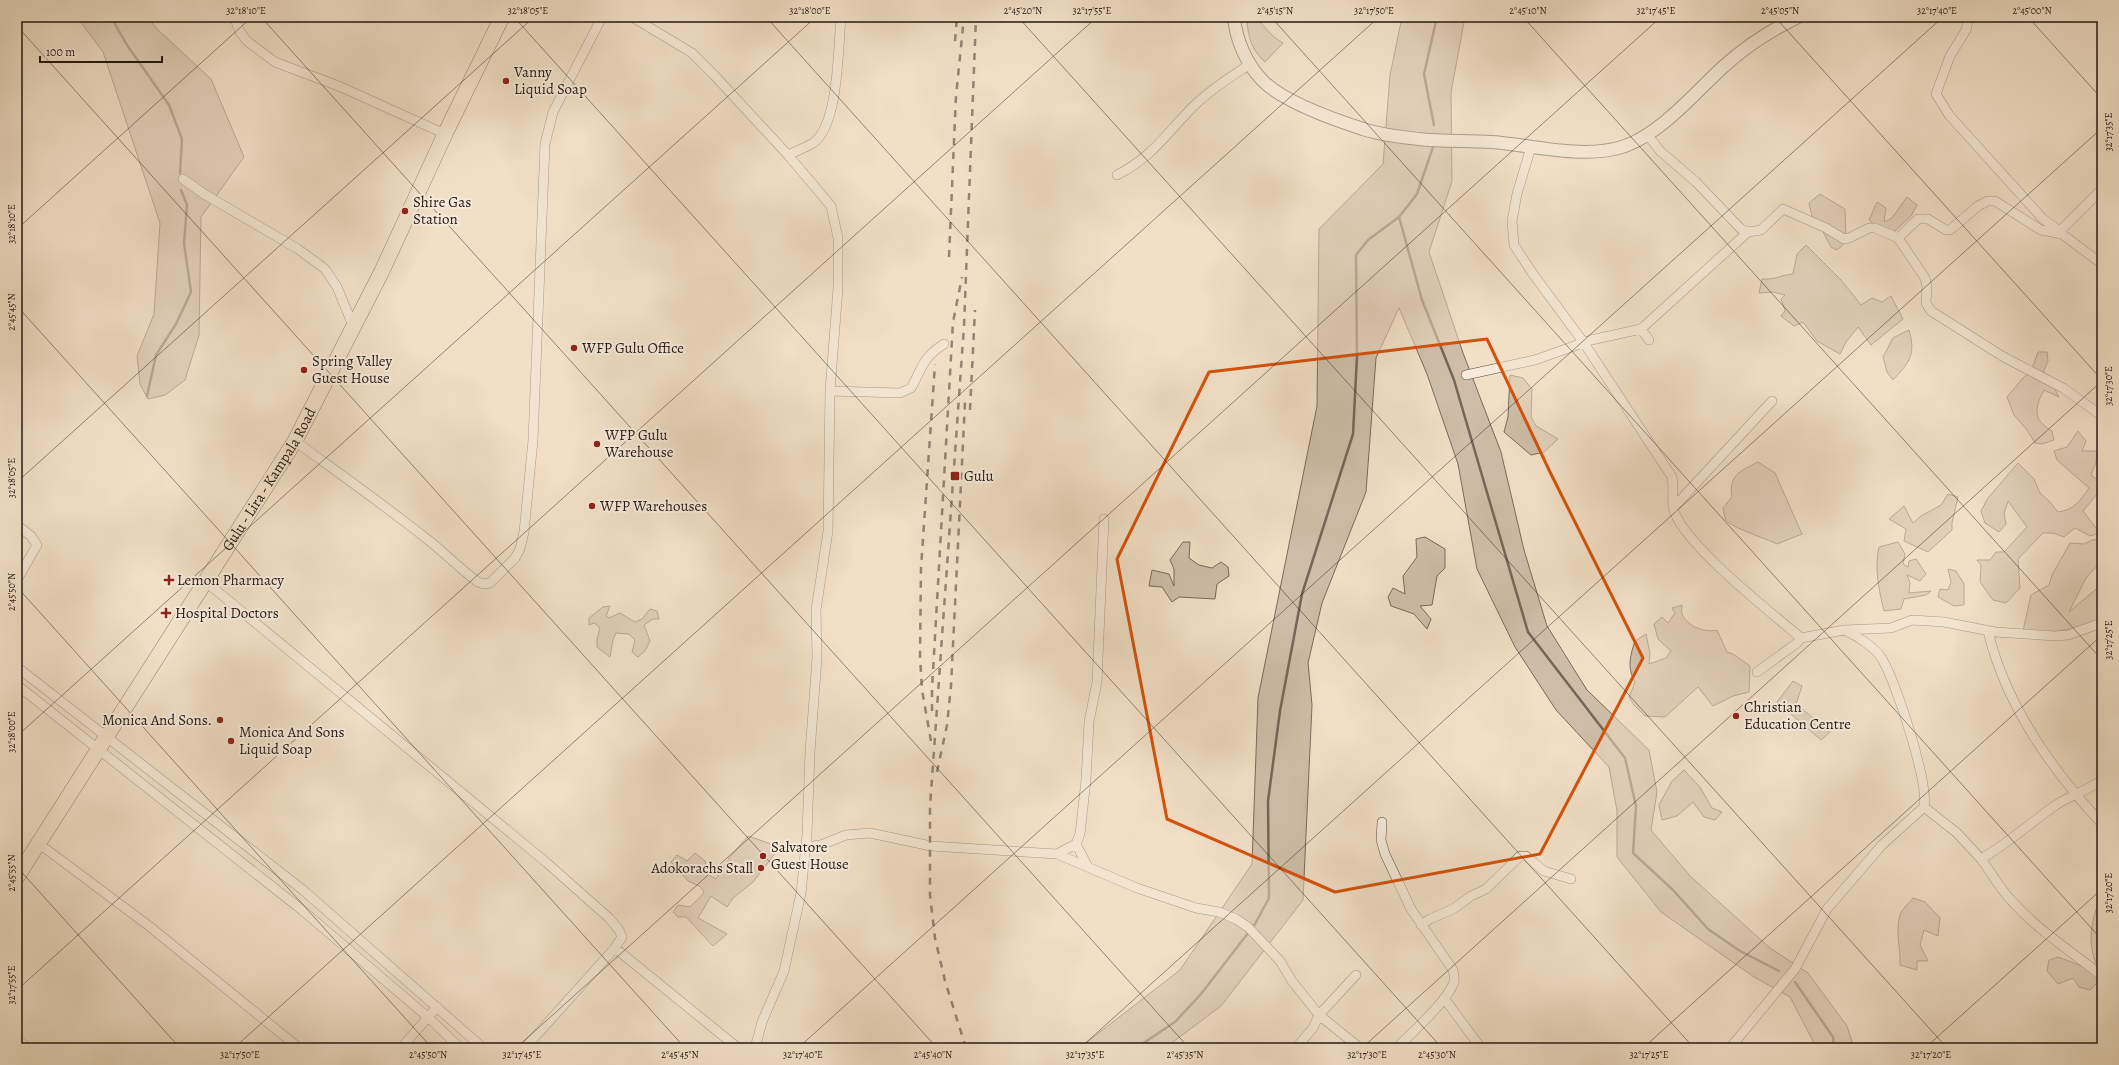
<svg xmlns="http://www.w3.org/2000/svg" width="2119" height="1065" font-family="Alegreya,serif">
<rect width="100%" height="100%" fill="#f1dfc6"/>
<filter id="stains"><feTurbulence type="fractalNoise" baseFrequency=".005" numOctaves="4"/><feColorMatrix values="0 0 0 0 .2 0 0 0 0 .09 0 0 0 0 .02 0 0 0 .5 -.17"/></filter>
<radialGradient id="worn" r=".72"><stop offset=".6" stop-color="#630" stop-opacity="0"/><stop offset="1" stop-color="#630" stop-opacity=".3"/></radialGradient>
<path fill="#cebda7" stroke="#796a5c" d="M77,17H148L156,28L211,79L244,157L201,217L199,335L185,380L165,395L148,399L140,384L137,356L154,314L160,223L103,52Z
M1255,17L1274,37L1283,43L1265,62C1252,50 1248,38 1247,20Z
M1402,17H1465L1451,92L1452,181L1429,252L1463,353L1501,452L1524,550L1547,626L1587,690L1649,750L1657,792L1651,830L1690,876L1770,948L1808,973L1847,1026L1854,1048H1815L1814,1043L1790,997L1754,977L1661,912L1617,857V811L1609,767L1556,710L1515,647L1477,569L1458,464L1427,374L1399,308L1376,358L1366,492L1322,603L1308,663L1312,705L1303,900L1221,1006L1165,1048H1084L1087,1042L1180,970L1252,864L1258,698L1317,406L1319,229L1383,164L1390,75Z
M1820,194L1845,209L1846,242L1837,250L1831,247L1821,228L1812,216L1809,203Z
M1907,197L1917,205L1911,216L1888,237L1869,220L1877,202L1886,208L1884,222L1892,218Z
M1806,245L1842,281L1861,305L1872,298L1882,302L1891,296L1903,319L1871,345L1858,327L1846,342L1840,354L1817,341L1803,322L1794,326L1781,316L1785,311L1781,299L1785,295L1773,292L1759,293L1762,279C1776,280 1780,275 1793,274L1797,254Z
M1909,330C1916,354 1910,362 1893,380L1887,372L1883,357L1893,338Z
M2038,352H2047L2048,361L2043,373L2055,382L2056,392L2059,397L2044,390C2034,409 2033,420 2052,431L2054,440L2042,444L2035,443L2027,430L2014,415L2007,397L2023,378L2031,371Z
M1510,375L1523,378L1532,389L1531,417L1536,426L1558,439L1544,452L1531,455L1504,432L1508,417Z
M2078,431L2086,441L2082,451H2097L2096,463L2091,475L2102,483V501L2097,494L2083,511L2100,533L2090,536L2075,528L2064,537L2053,533H2043L2018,559L2020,588L2006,603L1993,600L1980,582L1981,565L1977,560H1990L1996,552H2004L2027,527L2008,501L2004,514L2006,524L1999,532L1985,523L1981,511L1988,498L2018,463L2034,479L2040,493L2049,501L2058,512C2074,510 2080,501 2089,488L2057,460L2054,451L2067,447Z
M1758,462L1775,473L1802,534L1777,544C1767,539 1730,527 1726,520C1724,517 1724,511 1723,508L1732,497C1728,475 1741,471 1758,462Z
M1948,494L1958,497L1952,523V530L1928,552L1904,541L1906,529L1889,519L1904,506L1913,523L1921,516L1941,505Z
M1425,537L1445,549V568L1437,576L1432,605L1420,606L1431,619L1427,629L1414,614L1391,606L1388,597L1393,588L1405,594L1403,576L1417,557L1416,539Z
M2102,539V566L2098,565L2086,578L2069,612L2102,584V619L2076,628L2048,633L2023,631L2031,595L2049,585L2052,575L2070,543L2084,544L2092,540Z
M1183,542H1190L1189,558L1199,565L1212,568L1221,562L1228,567L1229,576L1217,584L1215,599L1179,597L1172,602L1162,587L1149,586L1152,570L1169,574L1174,586V569L1170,560Z
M1898,542L1905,554L1903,564L1908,567L1909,561L1916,559L1926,574L1920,581L1907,575L1910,583L1909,593L1931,591L1926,595L1904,599L1901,609L1884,611C1879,590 1874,568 1879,547Z
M1948,569L1956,571L1964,584V605L1954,606L1938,597L1940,589L1948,590L1951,582Z
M1682,605C1682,607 1681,612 1682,614C1687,627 1706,633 1717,630L1727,652L1733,654L1750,666L1749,692L1733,696L1713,706L1698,687L1665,717L1645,716L1634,705L1629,697L1635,682C1627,668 1630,656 1635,641L1646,634L1650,653L1649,664L1666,658L1671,651L1658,639L1654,624L1662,617L1668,623L1675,613L1672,608Z
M610,606L606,616L609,618L620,613L635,622L642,619L650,609L657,611L659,619H653L644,625L650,641L645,651L638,657L632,652L635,640L629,634L616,633L613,640L610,657L597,647V639L600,628L594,623L589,625V618L603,607Z
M1793,681L1802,686L1796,704L1830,732L1821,740L1777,702Z
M1684,770L1700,787L1712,808L1722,812L1715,820L1704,817L1693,802L1677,816L1662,820L1659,805L1672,781Z
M748,836L780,847L753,882L733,898L727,907L711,896L698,918L727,934L713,946L686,917H678L673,912L678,905L690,907L704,893L701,887L688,881L671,862L677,855L687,861L695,853L705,861L709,875L716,879L730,857Z
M2102,897V974C2086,953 2089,919 2102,897Z
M1913,898L1925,902L1940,918L1938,936L1924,930L1920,945L1928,961H1917V970L1900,965C1901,949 1895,932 1900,915C1902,909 1909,903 1913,898Z
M2058,957L2095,971L2098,982L2090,990L2079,987L2073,978L2058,984L2047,971L2049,960Z"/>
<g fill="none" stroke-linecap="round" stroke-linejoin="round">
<path stroke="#756758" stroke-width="2.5" d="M111,17L127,45L169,105L182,139L180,173
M1434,125L1424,74L1437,17
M1399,217L1422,300L1454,380L1528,632L1625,758L1636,806L1633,853L1673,890L1708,929L1740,951L1779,971
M147,396L156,355L176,324L191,292L184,243L187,205L181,190
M1795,982L1833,1037L1834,1048
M1136,1048L1175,1022L1201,994L1255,924L1269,898L1268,801L1280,711L1302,594L1353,434L1357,356L1356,255L1368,240L1399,217L1417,194L1433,147"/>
<g stroke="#574a3e" stroke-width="10">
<path id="minor" d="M234,17L240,32L247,41L275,62L341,87L445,134
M632,17L692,53L714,75L788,155L831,206L838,238V288L830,391L828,531L816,610L817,658L810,752L807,835L801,893L784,971L762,1022L755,1048
M1969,17L1966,30L1950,56L1936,94L1949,115L2043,219L2060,231L2102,189
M1647,134L1660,151L1696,182L1741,229L1748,232
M1531,147L1517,194L1512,221L1514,245L1533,274L1584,343L1672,477C1674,487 1672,497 1673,507C1679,541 1773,614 1801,638
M788,155C796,151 805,148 813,143C839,125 838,48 841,17
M1117,175C1155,156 1169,129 1198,102C1214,87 1232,76 1250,64
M183,179L204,194L298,249L325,269L337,287L354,328
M1898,238L1918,219H1928L1946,230H1950L1978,206L1988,201H1995L2041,230L2062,234L2102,264
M1649,340L1641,329L1748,232L1761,230L1783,209L1826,228L1844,239L1849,238L1869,228H1875L1898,238L1925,278L1927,286L1926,303L1931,311L2002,356L2063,388L2102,416
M1466,375L1535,360L1591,340L1641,329
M830,391L900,393L911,388C923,367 922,358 944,344
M295,441C340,474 384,505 427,539C445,553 460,569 478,582L484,584L490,583L515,558L520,549L524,532L533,440L545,144L553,112L602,17
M1673,508L1772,401
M17,525L31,536L37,545L17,580
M206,582L547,863L609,918L619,930L622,937L615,948L525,1048
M1988,631C2005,704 2052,770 2102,824
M17,667L303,890L483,1048
M1757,672L1797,643L1801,638L1844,630L1891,628L1912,620L1944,622L1995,632L2055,636L2068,635L2102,623
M17,685L302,910L429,1018L460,1048
M1924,807L1957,833L1981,859C2007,844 2029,824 2053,807C2068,796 2087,791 2102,780
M1382,822L1381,840L1385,854L1411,909L1453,970C1454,974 1455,978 1454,982C1447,1002 1412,1032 1397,1048
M38,843L149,926L299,1048
M805,847L821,845L846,835L870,833L931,846L1057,854L1137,888L1196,908L1219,912L1236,919L1248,927L1280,961L1292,981L1319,1015L1360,1048
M1057,854L1076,844
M1981,859C1991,872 1999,887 2010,899C2036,929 2071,951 2102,976
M1088,867L1076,844L1080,834L1086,780L1089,722L1097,682L1104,519
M1421,925L1430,919L1453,909L1471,896L1486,889L1520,856H1526L1544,871L1571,879
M615,948L738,1048
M1444,998L1481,1048
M17,1040L28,1048
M401,1048L437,1007
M1296,1048L1313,1028L1319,1015L1356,975
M1730,1048L1795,969L1827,909L1882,845L1924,807C1929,784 1896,681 1882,659C1875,647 1857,636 1844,630"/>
</g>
<g stroke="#574a3e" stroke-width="14">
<path id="tertiary" d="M1234,17C1236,40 1246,63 1262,80C1282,101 1335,120 1363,129C1380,135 1401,137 1419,139C1443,142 1468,140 1492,142C1533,145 1585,160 1625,146C1661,133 1695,93 1723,67C1745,47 1771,30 1798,17"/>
</g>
<g stroke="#241811" stroke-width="16">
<g id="primary">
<path id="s1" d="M17,877L295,441L382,271L445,134L502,17"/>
</g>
</g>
<use href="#minor" stroke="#f6eada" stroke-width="9"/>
<use href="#tertiary" stroke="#f6eada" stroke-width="12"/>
<use href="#primary" stroke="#f1dfc6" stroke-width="15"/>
<path stroke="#241811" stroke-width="2.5" stroke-dasharray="7 7" stroke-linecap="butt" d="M955,41L957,17
M949,257L956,96L964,17
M970,410L975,310
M932,711V689L953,322L962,277
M931,741L922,690L920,656L921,568L935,364
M937,772L947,725L951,686L965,402
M966,1048L945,981L935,938L930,895V807L964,326L976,17"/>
</g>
<path d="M0 0H2119V1065H0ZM1487,339L1550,472L1643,658L1540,854L1335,892L1167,819L1117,559L1209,372Z" fill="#f1dfc6" fill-opacity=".55" fill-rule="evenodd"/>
<path fill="none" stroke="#d4520c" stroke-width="3" stroke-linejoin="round" d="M1487,339L1550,472L1643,658L1540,854L1335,892L1167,819L1117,559L1209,372Z"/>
<path fill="none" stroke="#241811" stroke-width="1" stroke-opacity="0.45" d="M261,17L1189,1048M514,17L1442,1048M766,17L1694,1048M1018,17L1947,1048M1271,17L2102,940M1523,17L2102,660M1775,17L2102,380M2028,17L2102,99M17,26L937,1048M17,229L252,17M17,306L685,1048M17,482L534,17M17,587L432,1048M17,736L816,17M17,867L180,1048M17,990L1097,17M234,1048L1379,17M516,1048L1661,17M798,1048L1943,17M1080,1048L2102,128M1362,1048L2102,381M1643,1048L2102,635M1925,1048L2102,889"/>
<g fill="#8f2418" stroke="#f6eada" stroke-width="1.5">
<circle cx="506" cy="81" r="4"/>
<circle cx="405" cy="211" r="4"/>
<circle cx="574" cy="348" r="4"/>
<circle cx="304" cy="370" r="4"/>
<circle cx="597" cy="444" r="4"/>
<rect x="950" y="471" width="10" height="10" rx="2"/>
<circle cx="592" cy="506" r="4"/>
<path d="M167 574h4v4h4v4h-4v4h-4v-4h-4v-4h4z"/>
<path d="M164 607h4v4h4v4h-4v4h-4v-4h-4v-4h4z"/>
<circle cx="1736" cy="716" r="4"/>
<circle cx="220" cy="720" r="4"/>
<circle cx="231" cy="741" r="4"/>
<circle cx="763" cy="856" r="4"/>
<circle cx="761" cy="868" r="4"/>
</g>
<g text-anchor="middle" stroke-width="4" stroke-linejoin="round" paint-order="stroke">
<g font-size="15" fill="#241811" stroke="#f6eada" text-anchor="start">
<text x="514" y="77">Vanny<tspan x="514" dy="17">Liquid Soap</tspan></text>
<text x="413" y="207">Shire Gas<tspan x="413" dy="17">Station</tspan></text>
<text x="582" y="353">WFP Gulu Office</text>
<text x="312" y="366">Spring Valley<tspan x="312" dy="17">Guest House</tspan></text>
<text x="605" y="440">WFP Gulu<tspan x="605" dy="17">Warehouse</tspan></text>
<text x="964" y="481">Gulu</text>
<text x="600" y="511">WFP Warehouses</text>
<text x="177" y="585">Lemon Pharmacy</text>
<text x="175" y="618">Hospital Doctors</text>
<text x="1744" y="712">Christian<tspan x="1744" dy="17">Education Centre</tspan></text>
<text x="212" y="725" text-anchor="end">Monica And Sons.</text>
<text x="239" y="737">Monica And Sons<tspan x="239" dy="17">Liquid Soap</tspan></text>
<text x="771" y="852">Salvatore<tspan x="771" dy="17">Guest House</tspan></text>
<text x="753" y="873" text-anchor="end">Adokorachs Stall</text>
</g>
<g font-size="15" fill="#241811" stroke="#f6eada">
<text dy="5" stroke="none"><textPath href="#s1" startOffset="471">Gulu - Lira - Kampala Road</textPath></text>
</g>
</g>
<rect width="2119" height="1065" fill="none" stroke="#f1dfc6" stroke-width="44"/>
<path d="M40 56v6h122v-6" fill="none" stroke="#241811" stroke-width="2"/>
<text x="46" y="56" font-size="12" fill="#241811" stroke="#f6eada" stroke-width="3" paint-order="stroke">100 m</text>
<rect x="22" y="22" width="2075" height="1021" fill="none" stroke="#241811" stroke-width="1.5"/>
<g font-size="10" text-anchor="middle" fill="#241811">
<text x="246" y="14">32°18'10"E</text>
<text x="528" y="14">32°18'05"E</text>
<text x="810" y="14">32°18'00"E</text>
<text x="1023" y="14">2°45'20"N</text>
<text x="1092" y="14">32°17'55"E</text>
<text x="1275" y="14">2°45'15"N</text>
<text x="1374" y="14">32°17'50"E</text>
<text x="1528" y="14">2°45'10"N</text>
<text x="1656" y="14">32°17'45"E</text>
<text x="1780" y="14">2°45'05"N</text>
<text x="1937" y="14">32°17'40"E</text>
<text x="2032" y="14">2°45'00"N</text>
<text transform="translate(2108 132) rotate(-90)" y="4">32°17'35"E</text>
<text transform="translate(11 224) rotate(-90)" y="4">32°18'10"E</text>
<text transform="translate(11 312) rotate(-90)" y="4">2°45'45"N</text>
<text transform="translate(2108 386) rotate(-90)" y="4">32°17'30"E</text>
<text transform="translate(11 478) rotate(-90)" y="4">32°18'05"E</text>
<text transform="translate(11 592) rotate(-90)" y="4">2°45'50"N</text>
<text transform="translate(2108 640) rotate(-90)" y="4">32°17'25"E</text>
<text transform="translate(11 732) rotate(-90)" y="4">32°18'00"E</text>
<text transform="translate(11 873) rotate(-90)" y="4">2°45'55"N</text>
<text transform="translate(2108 893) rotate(-90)" y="4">32°17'20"E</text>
<text transform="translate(11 985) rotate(-90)" y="4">32°17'55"E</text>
<text x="240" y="1058">32°17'50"E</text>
<text x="428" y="1058">2°45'50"N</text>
<text x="522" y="1058">32°17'45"E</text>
<text x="680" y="1058">2°45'45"N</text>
<text x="803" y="1058">32°17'40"E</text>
<text x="933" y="1058">2°45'40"N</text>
<text x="1085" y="1058">32°17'35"E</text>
<text x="1185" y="1058">2°45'35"N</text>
<text x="1367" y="1058">32°17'30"E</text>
<text x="1437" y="1058">2°45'30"N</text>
<text x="1649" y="1058">32°17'25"E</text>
<text x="1931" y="1058">32°17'20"E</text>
</g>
<rect width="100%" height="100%" filter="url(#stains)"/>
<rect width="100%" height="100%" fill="url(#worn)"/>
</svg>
